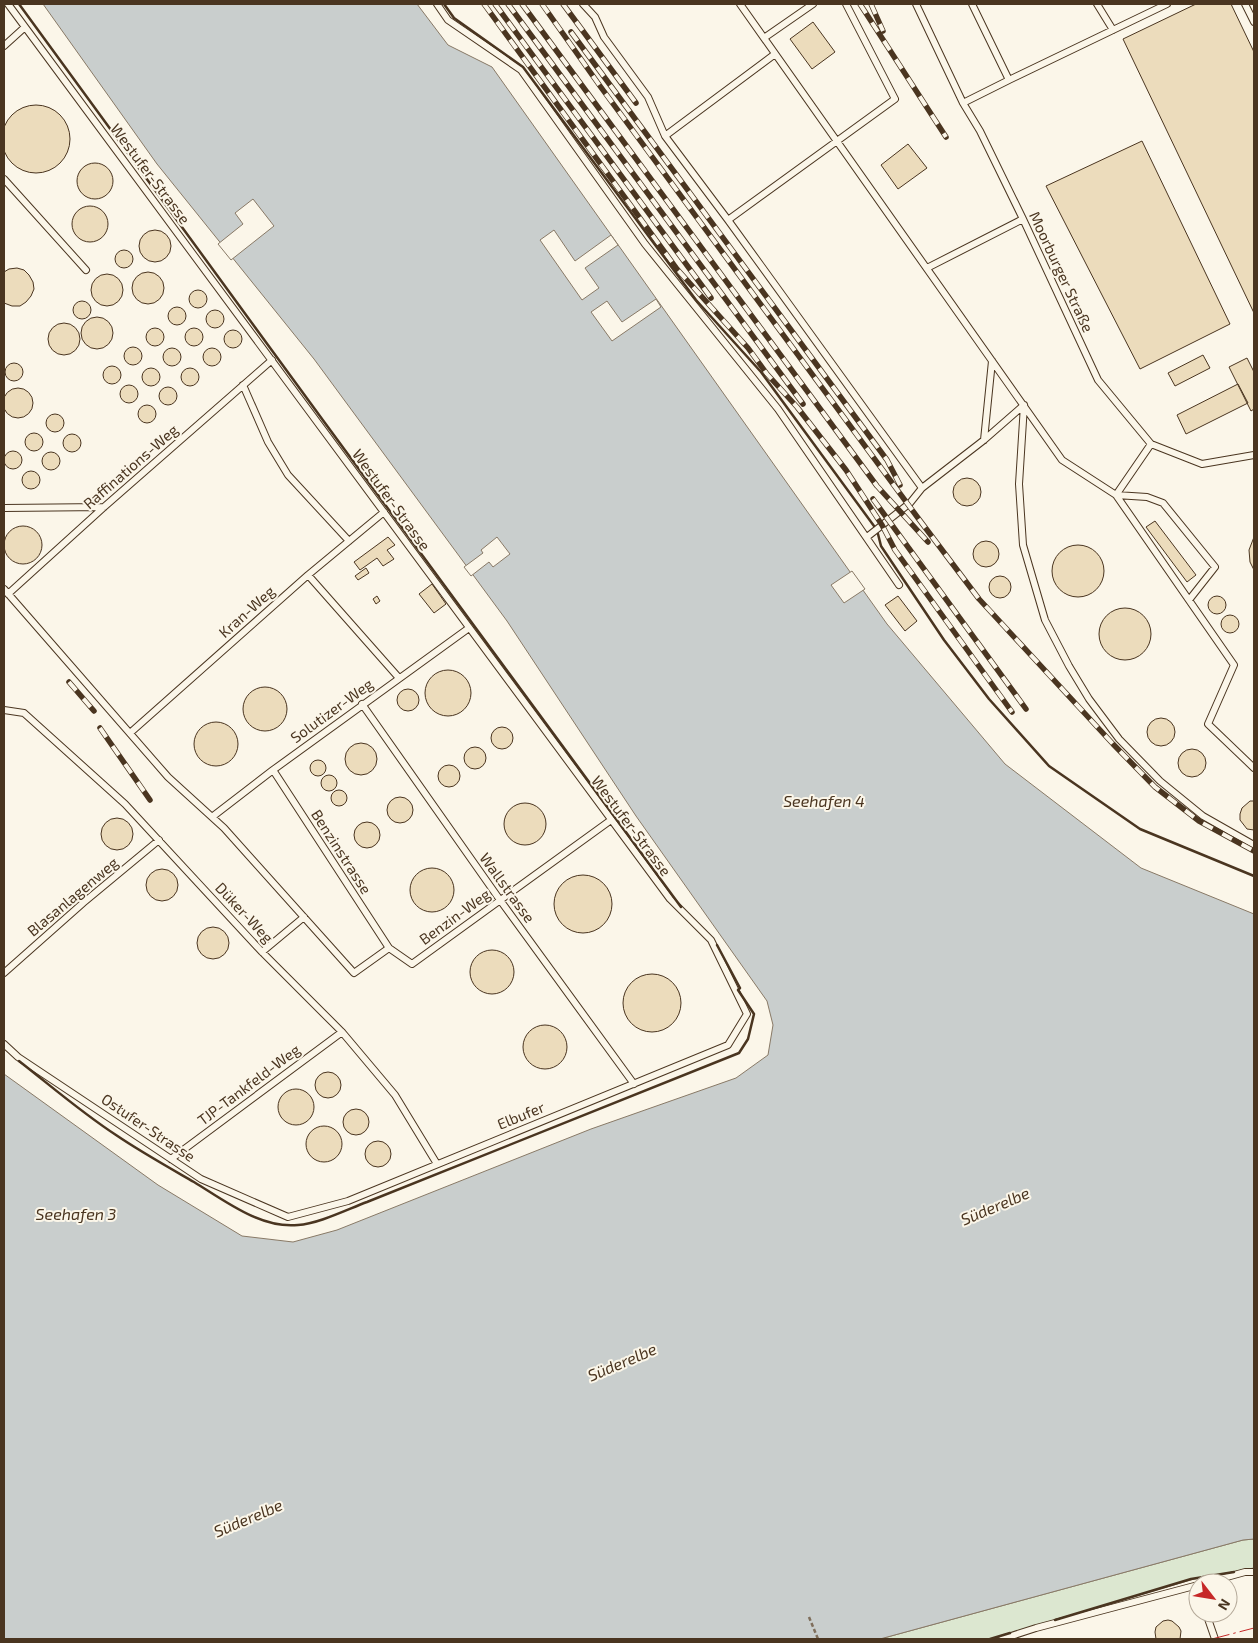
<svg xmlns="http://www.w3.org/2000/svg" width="1258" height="1643" font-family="'Exo 2',sans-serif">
<rect width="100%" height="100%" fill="#fbf6e9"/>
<path fill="#dce7d0" stroke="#887966" d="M1254,1539V1568L1194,1579L990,1639H880L1243,1540Z"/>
<path fill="#c9cecd" stroke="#887966" d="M43,4H417L448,45L492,67L887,624L1005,764L1141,868L1254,914V1539L1243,1540L880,1639H4V1074L158,1185L242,1236L293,1242L337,1230L591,1129L736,1078L768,1055L773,1025L767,1001L636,816L507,621L314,359L157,164Z"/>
<path fill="#fbf6e9" stroke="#887966" d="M253,199L274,226L231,260L218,244L243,224L235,213Z
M554,230L575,261L611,235L618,245L585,268L599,288L582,300L540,240Z
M656,299L661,307L612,341L591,312L607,301L622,322Z
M497,537L510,554L493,567L489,562L471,576L464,567L483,553L481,550Z
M852,571L865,589L844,603L831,585Z"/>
<path fill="#ecdcbc" stroke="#4a3520" d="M1196,4H1231L1254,52V313L1123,39Z
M813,22L835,52L812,69L790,39Z
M2 139a34 34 0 1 1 68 0a34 34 0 1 1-68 0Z
M1142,141L1230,324L1140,369L1046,186Z
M908,144L927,168L898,189L881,165Z
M77 181a18 18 0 1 1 36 0a18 18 0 1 1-36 0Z
M72 224a18 18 0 1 1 36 0a18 18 0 1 1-36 0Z
M139 246a16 16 0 1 1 32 0a16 16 0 1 1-32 0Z
M115 259a9 9 0 1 1 18 0a9 9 0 1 1-18 0Z
M17,268L24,270L29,275L33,282L34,289L31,296L26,302L20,306H12L4,303V272L9,269Z
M132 288a16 16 0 1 1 32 0a16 16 0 1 1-32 0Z
M91 290a16 16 0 1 1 32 0a16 16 0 1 1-32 0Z
M189 299a9 9 0 1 1 18 0a9 9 0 1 1-18 0Z
M73 310a9 9 0 1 1 18 0a9 9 0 1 1-18 0Z
M168 316a9 9 0 1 1 18 0a9 9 0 1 1-18 0Z
M206 319a9 9 0 1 1 18 0a9 9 0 1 1-18 0Z
M81 333a16 16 0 1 1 32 0a16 16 0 1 1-32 0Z
M48 339a16 16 0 1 1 32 0a16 16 0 1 1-32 0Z
M185 337a9 9 0 1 1 18 0a9 9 0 1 1-18 0Z
M146 337a9 9 0 1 1 18 0a9 9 0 1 1-18 0Z
M224 339a9 9 0 1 1 18 0a9 9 0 1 1-18 0Z
M124 356a9 9 0 1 1 18 0a9 9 0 1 1-18 0Z
M203 357a9 9 0 1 1 18 0a9 9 0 1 1-18 0Z
M163 357a9 9 0 1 1 18 0a9 9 0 1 1-18 0Z
M1203,355L1210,368L1175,386L1168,373Z
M1247,358L1254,372V409L1251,411L1229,367Z
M5 372a9 9 0 1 1 18 0a9 9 0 1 1-18 0Z
M103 375a9 9 0 1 1 18 0a9 9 0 1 1-18 0Z
M181 377a9 9 0 1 1 18 0a9 9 0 1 1-18 0Z
M142 377a9 9 0 1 1 18 0a9 9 0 1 1-18 0Z
M1238,384L1248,403L1186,434L1177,415Z
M120 394a9 9 0 1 1 18 0a9 9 0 1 1-18 0Z
M159 396a9 9 0 1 1 18 0a9 9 0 1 1-18 0Z
M3 403a15 15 0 1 1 30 0a15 15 0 1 1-30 0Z
M138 414a9 9 0 1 1 18 0a9 9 0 1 1-18 0Z
M46 423a9 9 0 1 1 18 0a9 9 0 1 1-18 0Z
M25 442a9 9 0 1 1 18 0a9 9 0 1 1-18 0Z
M63 443a9 9 0 1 1 18 0a9 9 0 1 1-18 0Z
M4 460a9 9 0 1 1 18 0a9 9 0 1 1-18 0Z
M42 461a9 9 0 1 1 18 0a9 9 0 1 1-18 0Z
M22 480a9 9 0 1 1 18 0a9 9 0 1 1-18 0Z
M953 492a14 14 0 1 1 28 0a14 14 0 1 1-28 0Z
M1155,521L1196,575L1187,582L1146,527Z
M4 545a19 19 0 1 1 38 0a19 19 0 1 1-38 0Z
M388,537L395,545L387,550L394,559L383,566L377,558L360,570L354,562Z
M1254,537V570L1250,562L1249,550Z
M973 554a13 13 0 1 1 26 0a13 13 0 1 1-26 0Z
M1052 571a26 26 0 1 1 52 0a26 26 0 1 1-52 0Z
M366,568L369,573L358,580L355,576Z
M989 587a11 11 0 1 1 22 0a11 11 0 1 1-22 0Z
M432,584L446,604L434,613L419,594Z
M377,596L380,601L376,604L373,599Z
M898,596L917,621L905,631L885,605Z
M1208 605a9 9 0 1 1 18 0a9 9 0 1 1-18 0Z
M1099 634a26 26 0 1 1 52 0a26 26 0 1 1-52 0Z
M1221 624a9 9 0 1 1 18 0a9 9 0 1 1-18 0Z
M425 693a23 23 0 1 1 46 0a23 23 0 1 1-46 0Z
M243 709a22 22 0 1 1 44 0a22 22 0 1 1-44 0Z
M397 700a11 11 0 1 1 22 0a11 11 0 1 1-22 0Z
M1147 732a14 14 0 1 1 28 0a14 14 0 1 1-28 0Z
M194 744a22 22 0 1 1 44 0a22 22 0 1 1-44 0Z
M491 738a11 11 0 1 1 22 0a11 11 0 1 1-22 0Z
M345 759a16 16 0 1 1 32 0a16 16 0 1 1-32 0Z
M464 758a11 11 0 1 1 22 0a11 11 0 1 1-22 0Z
M1178 763a14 14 0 1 1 28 0a14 14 0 1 1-28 0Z
M310 768a8 8 0 1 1 16 0a8 8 0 1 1-16 0Z
M438 776a11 11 0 1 1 22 0a11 11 0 1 1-22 0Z
M321 783a8 8 0 1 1 16 0a8 8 0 1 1-16 0Z
M331 798a8 8 0 1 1 16 0a8 8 0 1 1-16 0Z
M387 810a13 13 0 1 1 26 0a13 13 0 1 1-26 0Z
M1250,801H1254V830L1247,829L1240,820V814L1242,808Z
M504 824a21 21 0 1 1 42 0a21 21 0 1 1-42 0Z
M101 834a16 16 0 1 1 32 0a16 16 0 1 1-32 0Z
M354 835a13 13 0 1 1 26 0a13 13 0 1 1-26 0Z
M410 890a22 22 0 1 1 44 0a22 22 0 1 1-44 0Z
M146 885a16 16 0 1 1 32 0a16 16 0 1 1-32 0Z
M554 904a29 29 0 1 1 58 0a29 29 0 1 1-58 0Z
M197 943a16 16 0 1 1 32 0a16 16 0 1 1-32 0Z
M470 972a22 22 0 1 1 44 0a22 22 0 1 1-44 0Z
M623 1003a29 29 0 1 1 58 0a29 29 0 1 1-58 0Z
M523 1047a22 22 0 1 1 44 0a22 22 0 1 1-44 0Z
M315 1085a13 13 0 1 1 26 0a13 13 0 1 1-26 0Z
M278 1107a18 18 0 1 1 36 0a18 18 0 1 1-36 0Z
M343 1122a13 13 0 1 1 26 0a13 13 0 1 1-26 0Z
M306 1144a18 18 0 1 1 36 0a18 18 0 1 1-36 0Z
M365 1154a13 13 0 1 1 26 0a13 13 0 1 1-26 0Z
M1168,1620L1172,1621L1179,1627L1181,1631L1180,1639H1156L1155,1632L1156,1627L1163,1621Z"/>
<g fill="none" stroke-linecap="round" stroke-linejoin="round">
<g stroke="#4a3520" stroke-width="8">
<path id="service" d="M437,4L448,20L521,70L645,244L778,409L899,585
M583,4L595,17L604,37L648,97L665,136L728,220L922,488
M740,4L1062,460L1116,495L1147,497L1163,503L1215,567L1189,600
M916,4L963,103L980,131L1023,219L1098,380L1151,444L1202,464L1254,455
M1097,4L1113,30
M1245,4L1254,22
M764,38L813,4
M4,46L25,27
M1009,80L1167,4
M963,103L1009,80L972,4
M665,136L775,54
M4,179L86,270
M728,220L895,99L846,4
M927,268L1023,219
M243,385L268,442L288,475L349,541
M1024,405L1019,484L1023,545L1045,620L1069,666L1089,699L1119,739L1160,781L1203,816L1254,845
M984,440L992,361
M1151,444L1116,495L1234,665L1208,724L1254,768
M4,508L104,507
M867,537L910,503L922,488L984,440L1024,405
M308,575L399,678
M4,589L168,777L224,828L354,973L389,948
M8,594L104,507L272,360
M362,704L500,900L634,1084
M4,710L24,713L125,804L262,952L342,1032L395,1095L437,1164
M130,733L308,575L384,512
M273,770L389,948L412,964L611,820
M212,817L273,770L469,628
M262,952L304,917
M4,973L83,903L159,840
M4,1044L18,1057L201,1179L288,1217L348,1201L728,1045L747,1014L711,940L670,899L8,4
M171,1159L342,1032
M1205,1583L1245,1572H1254
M1206,1613L1215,1639
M1002,1639L1036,1628L1198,1585"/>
</g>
<path stroke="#7f6f5c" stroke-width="2.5" stroke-dasharray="4 2.5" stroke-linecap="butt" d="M809,1617L818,1639"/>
<use href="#service" stroke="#fbf6e9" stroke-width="6"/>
<g stroke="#4a3520" stroke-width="5.5">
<path id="rail" d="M484,4L677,269L748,348L767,374L797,407L846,470L882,525L895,550L1012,712
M495,4L711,298
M508,4L803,404
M522,4L877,486L928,542
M542,4L600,86L918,518L979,599L1113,744L1155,787L1199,821L1254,851
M563,4L636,103
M860,4L946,137
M871,4L883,31
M571,32L811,357L887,460L900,485
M873,499L1026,709
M69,682L94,711
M100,728L150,800"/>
</g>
<use href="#rail" stroke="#fbf6e9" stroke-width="4" stroke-dasharray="11" stroke-linecap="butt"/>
<path stroke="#4a3520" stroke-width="2.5" d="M19,4L325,423L681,907
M444,4L454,18L523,67L696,300L761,372L874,526
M878,534L881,546L944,640L989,699L1049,766L1140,829L1254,876
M19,1061C51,1086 82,1113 116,1135C141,1152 168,1167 194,1182C225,1201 261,1229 298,1225C318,1224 348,1209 367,1202L739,1053L748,1039L754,1014L738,990L740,988L717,945
M1055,1620L1191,1579L1234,1572
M990,1639L1010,1633"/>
<path stroke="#c62828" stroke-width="1" stroke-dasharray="18 4 2.5 4" stroke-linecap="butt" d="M1212,1639L1254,1628"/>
</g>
<g text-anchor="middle" stroke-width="4" stroke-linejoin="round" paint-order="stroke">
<g font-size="15" fill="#4a3520" stroke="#fbf6e9">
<text transform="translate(150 174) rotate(53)" y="5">Westufer-Strasse</text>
<text transform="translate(1061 272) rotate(65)" y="5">Moorburger Straße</text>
<text transform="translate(131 467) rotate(-41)" y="5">Raffinations-Weg</text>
<text transform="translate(391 500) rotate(54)" y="5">Westufer-Strasse</text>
<text transform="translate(247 612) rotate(-42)" y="5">Kran-Weg</text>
<text transform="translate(332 711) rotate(-36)" y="5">Solutizer-Weg</text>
<text transform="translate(631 826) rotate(53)" y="5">Westufer-Strasse</text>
<text transform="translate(341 852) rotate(57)" y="5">Benzinstrasse</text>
<text transform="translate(507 888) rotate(54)" y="5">Wallstrasse</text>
<text transform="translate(73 897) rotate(-40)" y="5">Blasanlagenweg</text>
<text transform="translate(244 913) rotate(47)" y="5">Düker-Weg</text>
<text transform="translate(455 917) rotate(-36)" y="5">Benzin-Weg</text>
<text transform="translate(249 1085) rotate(-37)" y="5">TJP-Tankfeld-Weg</text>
<text transform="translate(521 1116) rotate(-22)" y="5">Elbufer</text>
<text transform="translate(148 1128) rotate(34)" y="5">Ostufer-Strasse</text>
</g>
<g font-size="16" font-style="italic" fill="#4a3520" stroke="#fbf6e9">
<text x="824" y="807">Seehafen 4</text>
<text transform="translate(995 1206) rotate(-23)" y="6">Süderelbe</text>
<text x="76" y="1220">Seehafen 3</text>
<text transform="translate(622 1362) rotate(-23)" y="6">Süderelbe</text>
<text transform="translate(248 1518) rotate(-23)" y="6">Süderelbe</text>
</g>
</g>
<rect width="1258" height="1643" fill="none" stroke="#4a3520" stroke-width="10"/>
<g transform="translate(1213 1598) rotate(121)"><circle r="24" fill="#fbf6e9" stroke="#b4a999"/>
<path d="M0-4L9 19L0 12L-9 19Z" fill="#c62828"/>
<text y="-8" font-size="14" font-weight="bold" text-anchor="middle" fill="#4a3520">N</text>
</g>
</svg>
